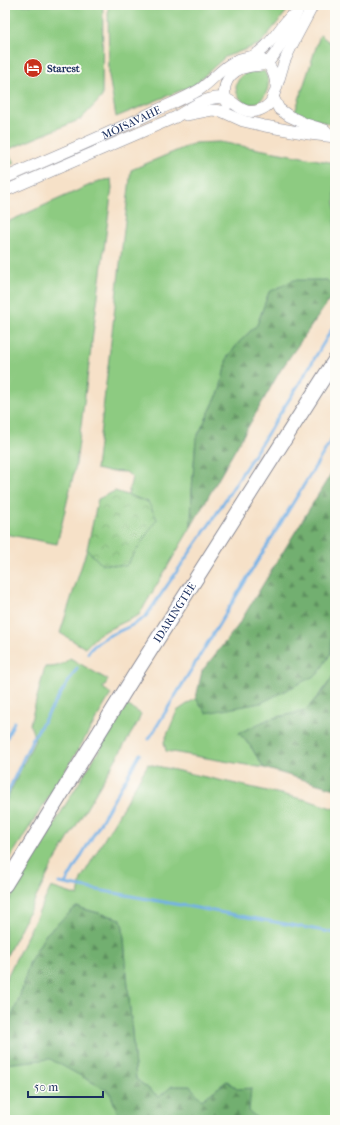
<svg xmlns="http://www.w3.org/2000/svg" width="340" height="1125" font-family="'IM FELL French Canon',serif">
<defs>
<pattern id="forest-firs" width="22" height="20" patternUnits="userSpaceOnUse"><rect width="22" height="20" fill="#72af6f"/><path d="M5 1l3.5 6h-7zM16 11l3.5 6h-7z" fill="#5d8f5e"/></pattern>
<pattern id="park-crowns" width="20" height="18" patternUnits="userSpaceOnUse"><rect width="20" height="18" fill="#8dcb81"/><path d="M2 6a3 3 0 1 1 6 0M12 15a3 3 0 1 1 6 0" fill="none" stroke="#72a56d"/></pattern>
</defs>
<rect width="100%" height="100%" fill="#fdfcf7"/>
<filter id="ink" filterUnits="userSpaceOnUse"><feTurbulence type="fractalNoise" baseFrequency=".025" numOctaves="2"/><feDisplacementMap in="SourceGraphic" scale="8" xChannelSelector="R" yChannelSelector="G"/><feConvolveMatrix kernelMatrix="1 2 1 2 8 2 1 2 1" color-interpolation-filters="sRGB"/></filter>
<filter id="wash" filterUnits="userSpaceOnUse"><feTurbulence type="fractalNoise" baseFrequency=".012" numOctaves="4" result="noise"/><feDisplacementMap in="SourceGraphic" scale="16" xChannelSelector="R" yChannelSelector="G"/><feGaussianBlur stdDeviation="0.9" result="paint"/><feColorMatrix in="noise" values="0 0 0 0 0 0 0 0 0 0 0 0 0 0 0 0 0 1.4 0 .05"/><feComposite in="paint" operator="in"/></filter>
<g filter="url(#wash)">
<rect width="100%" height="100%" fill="#f6e1c8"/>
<path fill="#8dcb81" stroke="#547d70" d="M5,5H103L102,97L81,119L7,150L14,163L5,168Z
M108,5H292L260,44L225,57L194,85L116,117L109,76Z
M320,35L335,46V126L295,112Z
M264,71C278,91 253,116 239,97C237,94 236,90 236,86C237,81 241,75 245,74C251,71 258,73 264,71Z
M220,142L335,163V288L327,280L269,292L257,325L240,341L227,358L220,390L196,439L192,489L191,527L139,615L99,634L85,648L60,633L87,549L101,564L148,502L128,495L132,477L126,472L104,471L96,469L131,170L195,143Z
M111,179L112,188L76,464L57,544L5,534V223L99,181Z
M335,600V673L324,689L305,711L269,719L239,733L251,747L264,768L166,751L164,742L177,711L196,698L206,713L331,653L332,614Z
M70,658L108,680L103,688L111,694L75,755L5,866V803L35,740L30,724L45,667C57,667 61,666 70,658Z
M127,705L141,714L138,722L52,866L5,959V908L66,804Z
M148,764L307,800L335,809V1120H259L249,1112L237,1089L227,1081L202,1100L159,1097L136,1079L123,928L121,919L77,907L46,934L30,961L18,1002L5,1031V981L51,887L78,896L81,879Z
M50,1058L110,1092L120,1120H5V1064Z"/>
<path fill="url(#forest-firs)" stroke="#466f66" d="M294,280H327L335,288V292L280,371L191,527L192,489L196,439L220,390L227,358L240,341L257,325L269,292Z
M335,467V600L332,614L331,653L318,674L261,703L206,713L196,698L202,671L237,627Z
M335,673V789L264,768L251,747L239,733L269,719L305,711L324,690Z
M76,907L121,919L123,928L136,1079L159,1097L172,1086H190L202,1100L227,1081L237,1089L251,1088L249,1111L259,1120H120L110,1092L50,1059L5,1064V1031L18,1002L30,961L46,934Z"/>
<path fill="url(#park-crowns)" stroke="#547d70" d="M115,491L148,502L157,519L126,566L101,564L87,549L98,499Z"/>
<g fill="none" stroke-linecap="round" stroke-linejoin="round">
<path stroke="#74b1e6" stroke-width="3" d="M88,653C103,631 127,633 146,616L213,519L304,376L335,324
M149,739L335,434
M5,742L14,722
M5,798L33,738L77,668
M59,883L65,884L140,754
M65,884L335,933"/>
</g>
</g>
<g filter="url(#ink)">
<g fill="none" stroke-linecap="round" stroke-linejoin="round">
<g stroke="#888893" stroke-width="12">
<g id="minor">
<path d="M251,57C269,48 276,32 290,17"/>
<path d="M273,97L279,109L289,116L306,124L325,130L329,134"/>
<path d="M228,104C219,87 229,70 247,67C254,65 262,67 268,62C279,53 294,19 300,6"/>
<path d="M186,115L212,110L221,111L243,121L265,126L309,134L335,137"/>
<path id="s1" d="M5,178C53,157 102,137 149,114C165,106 184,99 199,90C215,79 228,59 249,57C267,56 275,71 276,86"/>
<path d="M5,191L176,117C189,109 210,93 226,99C234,102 239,109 247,111C255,113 265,109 270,103C275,97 281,70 285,60C293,41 304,23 313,5"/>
</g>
</g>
<g stroke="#888893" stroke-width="16">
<g id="major">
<path id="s2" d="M5,885L134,676L335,360"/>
</g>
</g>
<use href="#minor" stroke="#fff" stroke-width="11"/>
<use href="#major" stroke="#fff" stroke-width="14"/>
</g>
</g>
<defs>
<g id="hotel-disc" transform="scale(1)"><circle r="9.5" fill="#c8321e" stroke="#fdfcf7"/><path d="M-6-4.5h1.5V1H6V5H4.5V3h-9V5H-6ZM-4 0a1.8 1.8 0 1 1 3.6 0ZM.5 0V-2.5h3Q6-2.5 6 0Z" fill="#fff"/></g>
</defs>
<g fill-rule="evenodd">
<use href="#hotel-disc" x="33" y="68"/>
</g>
<g text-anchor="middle" stroke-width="4" stroke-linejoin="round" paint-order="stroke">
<g font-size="11" font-weight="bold" fill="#1b2f5e" stroke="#fdfcf7" text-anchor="start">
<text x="47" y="72">Starest</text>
</g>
<g font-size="11" fill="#1b2f5e" stroke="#fdfcf7">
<text dy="4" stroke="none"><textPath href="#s1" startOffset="138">MÕISAVAHE</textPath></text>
<text dy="4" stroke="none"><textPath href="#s2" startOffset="321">IDARINGTEE</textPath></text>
</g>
</g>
<rect width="340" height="1125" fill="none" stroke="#fdfcf7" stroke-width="20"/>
<path d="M28 1091v6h75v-6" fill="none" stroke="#1b2f5e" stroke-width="2"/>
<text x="34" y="1091" font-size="12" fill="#1b2f5e" stroke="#fdfcf7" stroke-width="3" paint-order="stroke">50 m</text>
</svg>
